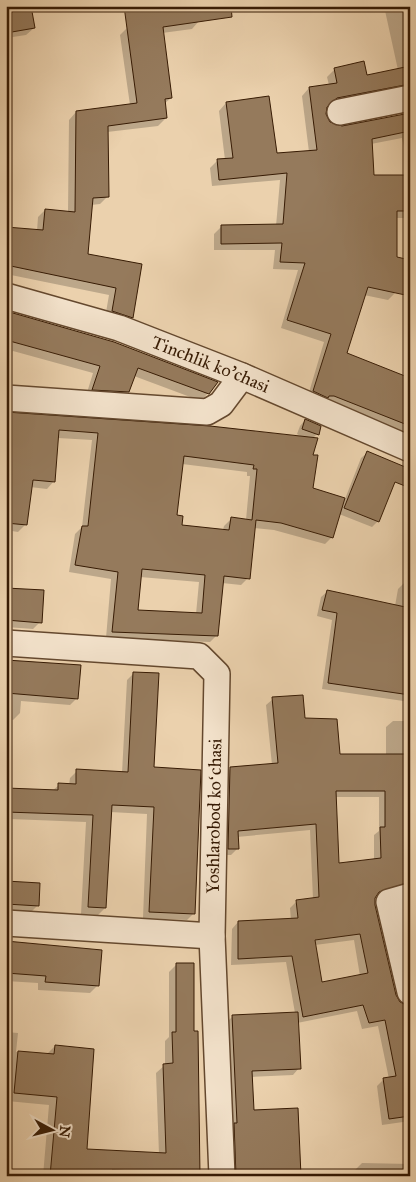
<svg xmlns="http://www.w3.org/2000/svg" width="416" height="1182" font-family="'IM FELL Great Primer',serif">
<rect width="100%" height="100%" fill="#ebd1ad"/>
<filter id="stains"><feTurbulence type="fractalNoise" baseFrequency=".004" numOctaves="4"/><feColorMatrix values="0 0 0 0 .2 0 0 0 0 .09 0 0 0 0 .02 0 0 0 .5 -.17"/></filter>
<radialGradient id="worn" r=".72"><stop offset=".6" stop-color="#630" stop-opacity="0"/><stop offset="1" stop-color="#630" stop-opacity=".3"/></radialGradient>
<path fill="#0003" fill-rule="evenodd" d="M6,6L34,28L26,35L6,38Z
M384,6H410V94L400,91L329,105L325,106V116L334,127H342L410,114V175L402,138L371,144L373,177L410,176V218H304L395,293L388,300L364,295L346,354L410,380V444L307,399L324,342L281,328L298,270L273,269L275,250H214V234L221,227L276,226L280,180L212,186L210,168L218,160H225L219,111L226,103L276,155L309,152L302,96L309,88L329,85L327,77L335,69L366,77L398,70Z
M199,21L192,29L162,33L171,98L164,104L166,118L158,126L107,132V197L100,204L91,205L87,255L141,265L132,317L124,325L105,318L109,295L6,274V228L37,231L38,217L45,210L68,212L69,120L76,112L130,105L120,35L128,27Z
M6,313L208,393L201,401L134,376L128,391L121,399L86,396L93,373L13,351L9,355L6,354Z
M6,414L302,437L297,434L300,426L305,420L317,434L313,438L312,489L345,499L361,458L367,453L378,521L372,527L339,514L332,537L325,544L274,530L254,528L248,578L241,585L222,583L217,635L210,642L106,638L111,579L69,572L75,534L82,527L92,440L58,438L54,481L47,489L30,487L26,524L18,532L6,530ZM182,464L247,472V476H250L246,520L231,519L224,526L223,530L180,526L176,516ZM140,577L199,582L196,614L137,612Z
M410,475V535L407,534L408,477Z
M405,582L410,583V702L322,689L332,620L317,616L321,597L328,591L395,606L398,589Z
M6,589L40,622L33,629L6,627Z
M6,661L77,698L70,705L21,701L20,713L13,720L6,719Z
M134,673L153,769L194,913L187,920L143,918L147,814L110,812L105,908L98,915L81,914L86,822L10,819L6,882V789L52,791L59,785H69L70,778L77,771L122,773L127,680Z
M273,699L304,720L339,755H386V727L393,721H410V890L398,888L374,897L379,939L395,996L399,1003L410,1006V1121L382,1125L377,1086L383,1080L389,1079L378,1026L362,1029L357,1011L297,1023L299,1068L293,1075L251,1077L253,1112L300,1176H229L226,1023L233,1016L295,1013L286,962L231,965L232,929L238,922L291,920L290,908L297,901L313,899L310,830L237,837L238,848L231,855H222L224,775L231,768L272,765L266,705ZM335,797H379V831L374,835V860L338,865ZM354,940L360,976L321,984L315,945Z
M6,882L38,905L31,912L6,911Z
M410,912V923L408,914L406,917L410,924L400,925L399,921Z
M6,943L98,985L90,993L38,990V983L6,981Z
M177,964L193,1033L199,1176H43L49,1105L7,1101L10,1068L6,1070V1032L18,1033L16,1052L47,1054L55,1046L85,1150L159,1154L156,1073L165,1065V1041L169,1037V972Z
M362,1163L410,1164V1176H355V1170Z"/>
<path fill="#957a5c" stroke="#371b04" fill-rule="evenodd" d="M6,6H31L35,28L6,33Z
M124,6H231L232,17L163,27L172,98L165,99L167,118L108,126L109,197L93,198L88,254L142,264L133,318L112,311L116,288L6,265V227L43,230L45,209L75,212L76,111L137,103Z
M364,61L367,75L410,66V84L337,98L327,107L326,114L330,122L342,126L410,113V131L372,139L374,175H410V211H397V257L410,260V296L368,287L347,353L410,378V426L334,396H329L328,398L313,391L331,334L287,320L305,263L280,262L282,243L221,244V225L283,224L287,173L219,180L217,159L233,158L226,102L269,96L277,153L317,150L309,87L337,83L334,68Z
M6,311L114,342L218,382L209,394L138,368L129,392L92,390L100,366L6,340Z
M6,412L210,426L318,438L313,455H318L313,488L345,498L333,538L281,523L256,520L250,579L224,576L218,636L112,632L118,572L75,565L82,526H88L98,433L59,430L55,482L33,480L27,525L6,523ZM184,456L254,465L253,469H257L252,520L231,517L229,530L182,525L183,516L177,515ZM142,569L205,575L202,613L138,610Z
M305,419L321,426L319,435L302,429Z
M367,451L410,469V488L395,482L379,522L344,508Z
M6,588L44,590L42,623L6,620Z
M327,590L410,608V695L328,683L337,613L322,610Z
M6,660L81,665L78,699L6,693Z
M133,672L159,673L154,767L201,770L195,914L149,912L154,807L112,805L106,908L88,907L93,815L6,812V788L58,790V783L76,784V769L128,772Z
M303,695L305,718L337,719L340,754H410V882L379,892L375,898V905L396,995L400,1002L410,1006V1116L389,1119L383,1078L396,1076L385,1020L369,1023L363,1005L303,1017L292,956L238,959V921L298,918L296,900L319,897L316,824L238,831L239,849H228L230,767L278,763L272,697ZM336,791H385V827H380L381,858L339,863ZM360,934L368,973L322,982L315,940Z
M6,881L40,883L39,906L6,904Z
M6,941L102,950L99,986L45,982L46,976L6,973Z
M176,963H194V1031H198L200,1176H161V1172L112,1170L111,1176H50L57,1097L14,1093L18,1051L54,1054L55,1045L94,1049L87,1149L166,1153L163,1064L173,1063L172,1032H176Z
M298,1012L301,1069L252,1071L254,1110L298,1108L301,1176H236L234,1123H237L232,1015Z"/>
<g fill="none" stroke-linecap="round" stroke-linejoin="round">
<g stroke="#64482e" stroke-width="28">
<g id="minor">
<path d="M340,112L410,98"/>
<path id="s1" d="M6,296L119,328L242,376L410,449"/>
<path d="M6,398L207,412L221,404L242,376"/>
<path d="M6,643L199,656L217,674L212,936L222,1176"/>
<path d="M410,896L389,902L410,992"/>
<path d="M6,923L212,936"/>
</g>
</g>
<use href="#minor" stroke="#f2e1ca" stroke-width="25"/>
</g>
<g text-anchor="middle" stroke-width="5" stroke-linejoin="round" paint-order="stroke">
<g font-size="18" fill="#371b04" stroke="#f2e1ca">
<text dy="6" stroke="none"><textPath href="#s1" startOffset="216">Tinchlik ko'chasi</textPath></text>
<text transform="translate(214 816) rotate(-89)" y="6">Yoshlarobod koʻchasi</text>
</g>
</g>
<rect width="416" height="1182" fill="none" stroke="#ebd1ad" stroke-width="25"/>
<rect x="8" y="8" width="401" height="1167" fill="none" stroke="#371b04" stroke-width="2.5"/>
<rect x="12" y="12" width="391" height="1157" fill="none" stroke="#371b04"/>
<g transform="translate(52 1130) rotate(97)" stroke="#f2e1ca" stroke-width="4" paint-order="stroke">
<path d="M0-4L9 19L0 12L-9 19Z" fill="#371b04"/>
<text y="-8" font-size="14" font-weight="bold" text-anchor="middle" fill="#371b04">N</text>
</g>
<rect width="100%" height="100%" filter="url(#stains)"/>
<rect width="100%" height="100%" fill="url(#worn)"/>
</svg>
